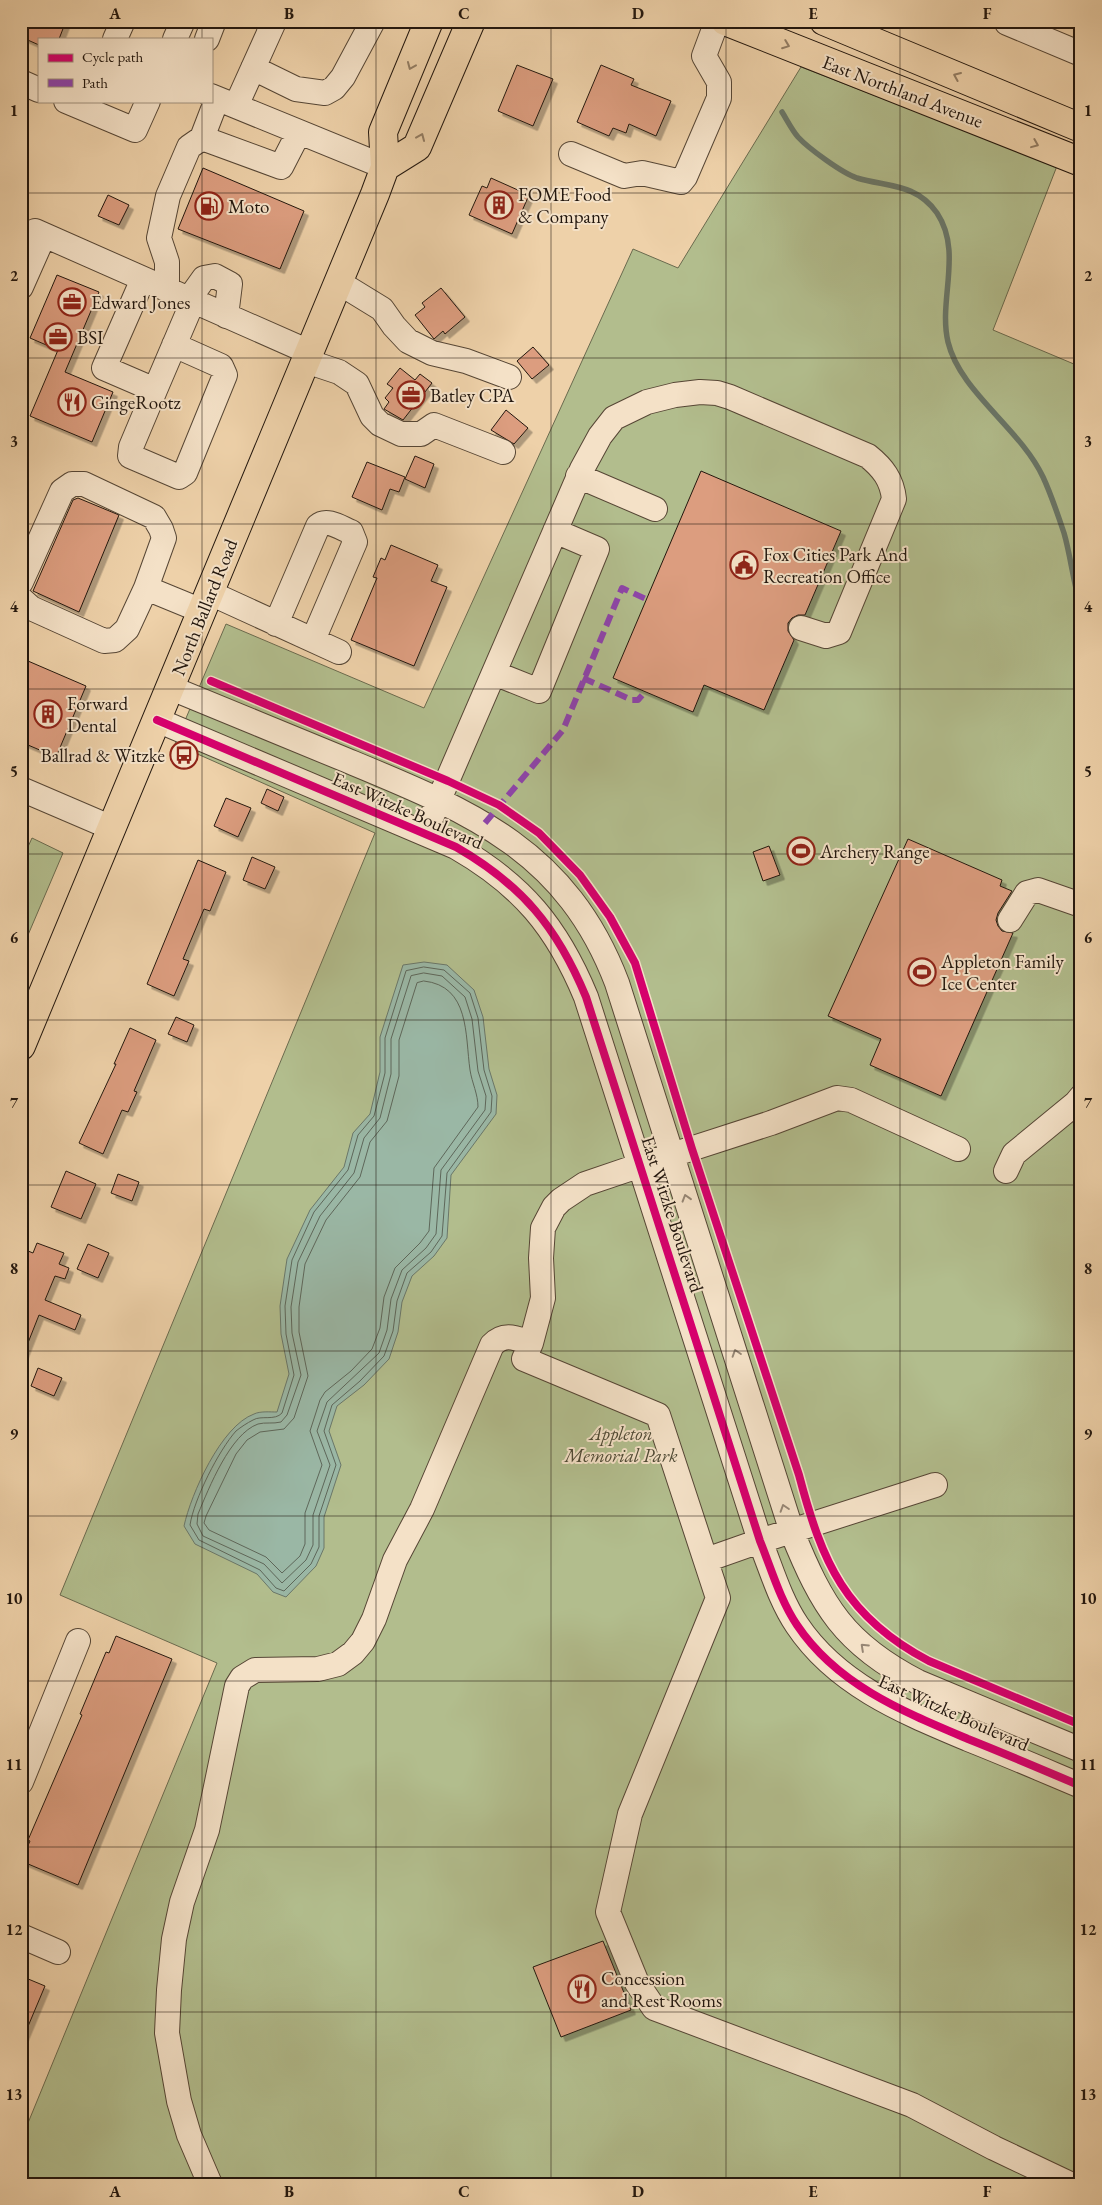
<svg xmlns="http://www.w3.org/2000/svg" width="1102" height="2205" font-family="'EB Garamond',serif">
<defs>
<filter id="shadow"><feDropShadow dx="4.5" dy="4.5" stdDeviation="0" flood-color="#0004"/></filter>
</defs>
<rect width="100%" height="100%" fill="#eed1a9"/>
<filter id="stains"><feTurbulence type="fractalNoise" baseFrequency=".004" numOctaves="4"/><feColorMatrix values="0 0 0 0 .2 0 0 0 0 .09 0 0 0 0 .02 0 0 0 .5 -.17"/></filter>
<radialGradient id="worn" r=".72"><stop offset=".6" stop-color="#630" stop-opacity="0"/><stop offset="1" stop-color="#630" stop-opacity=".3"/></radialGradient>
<path fill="#b2bd8d" stroke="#6a6a4e" d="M801,67L1057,166L993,330L1081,367V2184H34L21,2178V2140L217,1663L60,1595L375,833L175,744L226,624L424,708L633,249L678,268Z
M32,838L63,853L25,942L21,940V862Z"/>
<path fill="#9ab7a5" stroke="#6a7769" d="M424,962L447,965L474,990L483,1017L489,1069L497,1095L496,1114L451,1175L447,1238L434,1256L412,1276L402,1302L398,1332L389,1359L364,1385L337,1406L329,1431L341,1465L324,1517V1548L316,1566L286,1597L273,1592L257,1574L195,1544L184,1526C191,1494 221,1426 254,1414C260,1411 270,1412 277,1412L289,1374L281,1334L280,1306L287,1259L310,1210L344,1167L353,1133L370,1114L380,1072V1037L403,965Z"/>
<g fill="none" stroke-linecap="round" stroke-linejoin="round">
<path stroke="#5e675a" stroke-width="1" d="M424,967L444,970L470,993L478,1018L484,1070L492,1096L491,1112L447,1173L442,1236L431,1252L407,1273L397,1301L393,1331L384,1356L360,1381L332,1405L324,1431L336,1465L319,1516V1547L311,1564L284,1591L276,1588L260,1570L199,1540L190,1525C194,1499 219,1450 236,1431C241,1427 247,1423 253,1420C261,1415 275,1421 282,1413L294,1375L286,1334L285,1306L292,1260L314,1212L348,1170L358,1135L374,1116L385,1073V1038L406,971Z
M424,973L442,976L465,997L472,1019L478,1071L486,1096L485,1110L441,1170L436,1234L426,1248L402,1270L391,1299L387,1330L379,1353L327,1402L317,1431L330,1465L313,1515V1545L306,1560L282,1583L264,1564L203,1536L197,1524L198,1514C209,1488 230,1434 258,1424C265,1422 273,1424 281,1422L287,1415L301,1375L292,1333L291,1307L298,1262L320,1216L354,1173L364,1138L380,1118L391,1074V1039L411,976Z
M424,981C470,986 465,1035 470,1070C472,1083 478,1094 478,1107L434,1168L429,1231L420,1243L395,1268L384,1297L380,1328L372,1349L351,1371L325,1392L320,1400L310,1431L322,1465L305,1513V1544L300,1556L282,1573L266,1557L209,1530L204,1523L206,1516L236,1454L247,1440L260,1432L284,1429L294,1418L308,1376L299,1332V1307L305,1264L326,1220L360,1177L370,1142L387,1121L399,1076V1040L417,983Z"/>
<path stroke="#6a7769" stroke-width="5.5" d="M782,112C787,120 792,130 798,137C808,148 842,173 857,178C887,187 916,183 937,213C963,252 938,300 948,342C960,392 1020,428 1043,477C1051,494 1058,515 1064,533C1071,557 1073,583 1081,607"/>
</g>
<path fill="#dc9d7f" stroke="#23170e" filter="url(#shadow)" d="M21,21H66L59,39H39V45L21,37Z
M517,65L553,79L533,126L498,111Z
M601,65L634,79L631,85L671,101L656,136L629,124L626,133L613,128L609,136L577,122Z
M203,168L304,211L280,269L178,229Z
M491,178L529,195L512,234L469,215L482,186L487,188Z
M108,195L129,205L119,225L98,216Z
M57,275L99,292L65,372L113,392L92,442L30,416L58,350L30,338Z
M441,288L465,317L445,334L443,331L434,339L415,315L425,307L422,303Z
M533,347L549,365L532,379L517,361Z
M400,368L415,380L420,374L432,383L403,420L384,409L389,402L385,398L393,388L387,384Z
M506,410L528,428L514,444L491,430Z
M415,456L434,464L425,488L405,479Z
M367,462L405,477L399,492L390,489L382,510L352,497Z
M701,471L841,531L805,615H798L792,618L788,623V631L794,640L764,710L704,685L693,712L613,678Z
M78,498L119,515L79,612L33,591L73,500Z
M391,545L438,565L431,581L447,587L414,666L351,640L377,578L373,577L381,558L385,560Z
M21,658L86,686L56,757L21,742Z
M267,789L284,797L278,811L261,803Z
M226,798L251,808L238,837L214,826Z
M908,839L1002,880L1000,886L1012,891L998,913L996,920L998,926L1002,931L1013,933L941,1096L870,1065L881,1039L828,1016Z
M769,846L780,875L763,881L753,852Z
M252,857L275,867L265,889L243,880Z
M198,860L226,872L210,911L204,909L183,959L189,961L174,996L147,984Z
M176,1017L194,1025L187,1042L168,1034Z
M130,1028L156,1040L134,1091L137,1092L128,1112L122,1110L103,1154L79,1143L116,1064H114Z
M66,1171L96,1184L81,1219L51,1207Z
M118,1174L139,1182L132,1201L111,1193Z
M37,1243L64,1253L59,1264L69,1268L65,1279L55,1276L45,1300L81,1315L75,1330L39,1315L22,1358L21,1282L27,1266L23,1264L28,1251L33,1253Z
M88,1244L109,1253L98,1278L77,1269Z
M38,1368L62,1378L54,1396L31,1386Z
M116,1636L172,1659L78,1885L21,1861L30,1841L28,1840L82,1715L80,1714L106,1652L109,1653Z
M603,1941L631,2010L561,2037L533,1967Z
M21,1976L45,1986L21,2043Z"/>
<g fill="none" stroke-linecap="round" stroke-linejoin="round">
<g stroke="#564635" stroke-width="26">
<path id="minor" d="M1007,23L1081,54
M115,39L123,21
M175,39L183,21
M207,39L214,21
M253,68L296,89L325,93L334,88L343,77L373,21
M21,82L39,90
M211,96L385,167
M217,99L202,138L281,167L299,132
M66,101L135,130L148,101
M236,106L273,24L266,21
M571,154L624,176L642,173L681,182L685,177L719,98V82L704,56L717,21
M35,231L309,352
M143,279L104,368L155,390L193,301
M338,282L382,309L394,326L408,341L432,353L466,361L509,377
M21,287L44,235
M167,289V262L159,238L168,196L189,147L202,138
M189,299L204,278L215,276L230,284L226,316
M306,361L339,372L357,384L372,416L380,424L401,434H421L434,425L503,452
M155,390L131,447L130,456L179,477L185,473L225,375L221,366L174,345
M578,476L655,509
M21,582L62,491L72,484H84L154,517L161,529L164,538L146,588L127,629L115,640L104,641L31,608L21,599
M146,588L202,611
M210,593L339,652
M276,624L318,526C327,518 341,528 351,532L355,542L313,640
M494,673L539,691L597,549L555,531
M171,688C229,712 288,736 346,760C469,811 566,849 617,983L792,1532C822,1606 844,1644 918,1682L1081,1750
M157,720L456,847C522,885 557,927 586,997L760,1541C771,1568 780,1600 797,1625C837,1685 904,1712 968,1739C1006,1754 1043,1770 1081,1786
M21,789L112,828
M425,832L582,469L600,436L614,418L647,402L675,395L700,392L717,393L730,397L868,456C883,468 892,480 894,499L839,632L826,636L801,628
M1010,920L1027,893L1038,890L1081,905
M958,1149L851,1100L837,1098L771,1123L641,1165L585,1184L561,1200L554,1207L543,1228L541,1258L543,1298L531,1343L524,1359L658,1415L718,1598L630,1814L608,1912L637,1983L654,2008L912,2105L994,2148L1070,2184
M1006,1171L1014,1154L1076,1103L1081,1097
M706,1560L760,1541L935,1485
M21,1782L78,1641
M21,1936L58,1952
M210,2184L189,2135L179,2101L167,2033L169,1990L174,1939L182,1902L207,1830L237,1686L242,1678L255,1670L318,1669L338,1664L353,1653L363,1641L374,1619L395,1560L422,1509L492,1345C504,1332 516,1338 531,1343"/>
</g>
<g stroke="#23170e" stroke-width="30">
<path id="major" d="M725,21L1081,162
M824,21L1081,128
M385,167L417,147L471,21
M21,1046L375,194L385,167L383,132L429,21"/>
</g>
<use href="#minor" stroke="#f4e1c7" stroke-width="24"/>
<use href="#major" stroke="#eed1a9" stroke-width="28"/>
<path stroke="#8e44ad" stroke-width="6" stroke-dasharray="12 6" stroke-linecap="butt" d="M583,678L632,700H638L645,692
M485,823L563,730L622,588L646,599"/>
<g stroke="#f4e1c7" stroke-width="11">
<path id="cycleway" d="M211,681L448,781L499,805L539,833L580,875L610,917L635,963L692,1149L799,1475C822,1562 845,1617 929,1661L1081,1725
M157,720L456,847C522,885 557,927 586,997L760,1541C771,1568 780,1600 797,1625C837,1685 904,1712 968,1739C1006,1754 1043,1770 1081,1786"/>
</g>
<use href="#cycleway" stroke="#d6006c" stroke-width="8"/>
</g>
<defs><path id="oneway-chevron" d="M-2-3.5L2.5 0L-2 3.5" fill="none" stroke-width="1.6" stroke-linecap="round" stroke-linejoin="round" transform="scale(1.25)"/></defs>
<g stroke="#937d63">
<use href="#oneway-chevron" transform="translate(786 45) rotate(21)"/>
<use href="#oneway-chevron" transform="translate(411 66) rotate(113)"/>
<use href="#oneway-chevron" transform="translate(957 76) rotate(-157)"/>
<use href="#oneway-chevron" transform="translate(421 137) rotate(-67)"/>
<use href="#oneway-chevron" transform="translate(1035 144) rotate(22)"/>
</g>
<g stroke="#968674">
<use href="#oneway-chevron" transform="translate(686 1198) rotate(-107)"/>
<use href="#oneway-chevron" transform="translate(736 1353) rotate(-108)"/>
<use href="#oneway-chevron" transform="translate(784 1508) rotate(-108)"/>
<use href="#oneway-chevron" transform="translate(864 1647) rotate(-137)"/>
</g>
<path fill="none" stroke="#23170e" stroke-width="1" stroke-opacity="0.55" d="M202,21V39M376,21V2184M551,21V2184M726,21V2184M900,21V2184M202,101V2184M21,193H1081M21,358H1081M21,524H1081M21,689H1081M21,854H1081M21,1020H1081M21,1185H1081M21,1351H1081M21,1516H1081M21,1681H1081M21,1847H1081M21,2012H1081"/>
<defs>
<g id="building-ring" transform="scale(1.4375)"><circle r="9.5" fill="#f4e1c7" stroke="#8f2418" stroke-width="1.5"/><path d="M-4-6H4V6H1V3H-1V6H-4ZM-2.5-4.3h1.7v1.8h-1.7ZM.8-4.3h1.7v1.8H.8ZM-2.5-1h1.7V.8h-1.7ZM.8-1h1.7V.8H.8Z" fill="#8f2418"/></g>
<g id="fuel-ring" transform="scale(1.4375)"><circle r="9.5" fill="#f4e1c7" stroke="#8f2418" stroke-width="1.5"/><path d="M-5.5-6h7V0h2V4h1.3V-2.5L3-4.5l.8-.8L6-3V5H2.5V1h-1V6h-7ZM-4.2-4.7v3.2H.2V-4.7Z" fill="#8f2418"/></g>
<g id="office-ring" transform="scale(1.4375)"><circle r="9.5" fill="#f4e1c7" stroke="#8f2418" stroke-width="1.5"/><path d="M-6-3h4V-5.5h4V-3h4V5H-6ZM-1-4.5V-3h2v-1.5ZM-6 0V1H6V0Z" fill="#8f2418"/></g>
<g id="restaurant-ring" transform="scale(1.4375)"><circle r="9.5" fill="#f4e1c7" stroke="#8f2418" stroke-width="1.5"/><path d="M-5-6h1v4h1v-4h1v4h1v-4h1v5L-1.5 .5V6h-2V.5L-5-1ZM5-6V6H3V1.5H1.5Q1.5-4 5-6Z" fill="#8f2418"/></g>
<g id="civic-ring" transform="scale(1.4375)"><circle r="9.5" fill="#f4e1c7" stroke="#8f2418" stroke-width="1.5"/><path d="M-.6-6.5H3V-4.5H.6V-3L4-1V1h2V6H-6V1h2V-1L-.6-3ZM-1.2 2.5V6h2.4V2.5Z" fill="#8f2418"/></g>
<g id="bus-ring" transform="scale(1.4375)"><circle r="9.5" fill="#f4e1c7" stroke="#8f2418" stroke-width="1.5"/><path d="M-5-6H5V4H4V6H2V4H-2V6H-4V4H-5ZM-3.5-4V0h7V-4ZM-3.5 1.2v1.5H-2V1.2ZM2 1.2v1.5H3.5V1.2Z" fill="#8f2418"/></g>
<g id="stadium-ring" transform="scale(1.4375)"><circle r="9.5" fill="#f4e1c7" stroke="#8f2418" stroke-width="1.5"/><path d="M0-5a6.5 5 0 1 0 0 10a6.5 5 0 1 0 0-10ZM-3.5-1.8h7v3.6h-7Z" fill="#8f2418"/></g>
</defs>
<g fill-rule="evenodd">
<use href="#building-ring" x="499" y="205"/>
<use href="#fuel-ring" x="209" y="206"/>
<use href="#office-ring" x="72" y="302"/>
<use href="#office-ring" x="58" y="337"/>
<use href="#office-ring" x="411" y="395"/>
<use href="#restaurant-ring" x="72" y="402"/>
<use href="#civic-ring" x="744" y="565"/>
<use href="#building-ring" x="48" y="714"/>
<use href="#bus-ring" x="184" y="755"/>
<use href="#stadium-ring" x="801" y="851"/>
<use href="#stadium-ring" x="922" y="972"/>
<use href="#restaurant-ring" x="582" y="1989"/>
</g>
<g text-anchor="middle" stroke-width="4" stroke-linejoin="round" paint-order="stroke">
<g font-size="19" fill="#23170e" stroke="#f4e1c7">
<text transform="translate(903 91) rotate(21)" y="7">East Northland Avenue</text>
<text transform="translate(204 607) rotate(-68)" y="7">North Ballard Road</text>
<text transform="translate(408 810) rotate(24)" y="7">East Witzke Boulevard</text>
<text transform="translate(673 1214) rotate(72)" y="7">East Witzke Boulevard</text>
<text transform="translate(954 1712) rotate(24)" y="7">East Witzke Boulevard</text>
</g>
<g font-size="19" fill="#23170e" stroke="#f4e1c7" text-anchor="start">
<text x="518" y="201">FOME Food<tspan x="518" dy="22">&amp; Company</tspan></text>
<text x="228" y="213">Moto</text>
<text x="91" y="309">Edward Jones</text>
<text x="77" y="344">BSI</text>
<text x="430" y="402">Batley CPA</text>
<text x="91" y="409">GingeRootz</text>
<text x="763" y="561">Fox Cities Park And<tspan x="763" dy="22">Recreation Office</tspan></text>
<text x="67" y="710">Forward<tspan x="67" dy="22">Dental</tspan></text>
<text x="165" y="762" text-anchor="end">Ballrad &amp; Witzke</text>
<text x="820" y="858">Archery Range</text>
<text x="941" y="968">Appleton Family<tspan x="941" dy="22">Ice Center</tspan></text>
<text x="601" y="1985">Concession<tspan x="601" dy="22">and Rest Rooms</tspan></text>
</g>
<g font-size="19" font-style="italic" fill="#4e4934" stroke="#f4e1c7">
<text x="621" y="1440">Appleton<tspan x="621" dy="22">Memorial Park</tspan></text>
</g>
</g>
<rect width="1102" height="2205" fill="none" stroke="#eed1a9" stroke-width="55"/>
<rect x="38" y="38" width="175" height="65" fill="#f4e1c7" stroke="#a0907d"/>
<rect x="48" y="54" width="25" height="8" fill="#d6006c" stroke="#a0907d"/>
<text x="82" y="62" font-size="15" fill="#23170e">Cycle path</text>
<rect x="48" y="79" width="25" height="8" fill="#8e44ad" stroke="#a0907d"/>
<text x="82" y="88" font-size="15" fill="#23170e">Path</text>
<rect x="28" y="28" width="1046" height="2150" fill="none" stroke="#23170e" stroke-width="2"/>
<g font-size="16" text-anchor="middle" font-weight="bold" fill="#23170e">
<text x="115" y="19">A</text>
<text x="289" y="19">B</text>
<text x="464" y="19">C</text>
<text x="638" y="19">D</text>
<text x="813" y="19">E</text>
<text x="987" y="19">F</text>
<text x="14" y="116">1</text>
<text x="1088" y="116">1</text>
<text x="14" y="281">2</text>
<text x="1088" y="281">2</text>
<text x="14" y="447">3</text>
<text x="1088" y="447">3</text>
<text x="14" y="612">4</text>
<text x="1088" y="612">4</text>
<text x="14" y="777">5</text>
<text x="1088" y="777">5</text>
<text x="14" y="943">6</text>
<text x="1088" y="943">6</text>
<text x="14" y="1108">7</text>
<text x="1088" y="1108">7</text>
<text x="14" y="1274">8</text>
<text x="1088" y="1274">8</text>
<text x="14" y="1439">9</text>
<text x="1088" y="1439">9</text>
<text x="14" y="1604">10</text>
<text x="1088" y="1604">10</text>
<text x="14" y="1770">11</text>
<text x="1088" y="1770">11</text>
<text x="14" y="1935">12</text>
<text x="1088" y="1935">12</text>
<text x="14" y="2100">13</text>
<text x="1088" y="2100">13</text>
<text x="115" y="2197">A</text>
<text x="289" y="2197">B</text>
<text x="464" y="2197">C</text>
<text x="638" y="2197">D</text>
<text x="813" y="2197">E</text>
<text x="987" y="2197">F</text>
</g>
<rect width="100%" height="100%" filter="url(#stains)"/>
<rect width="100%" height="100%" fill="url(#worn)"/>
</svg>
